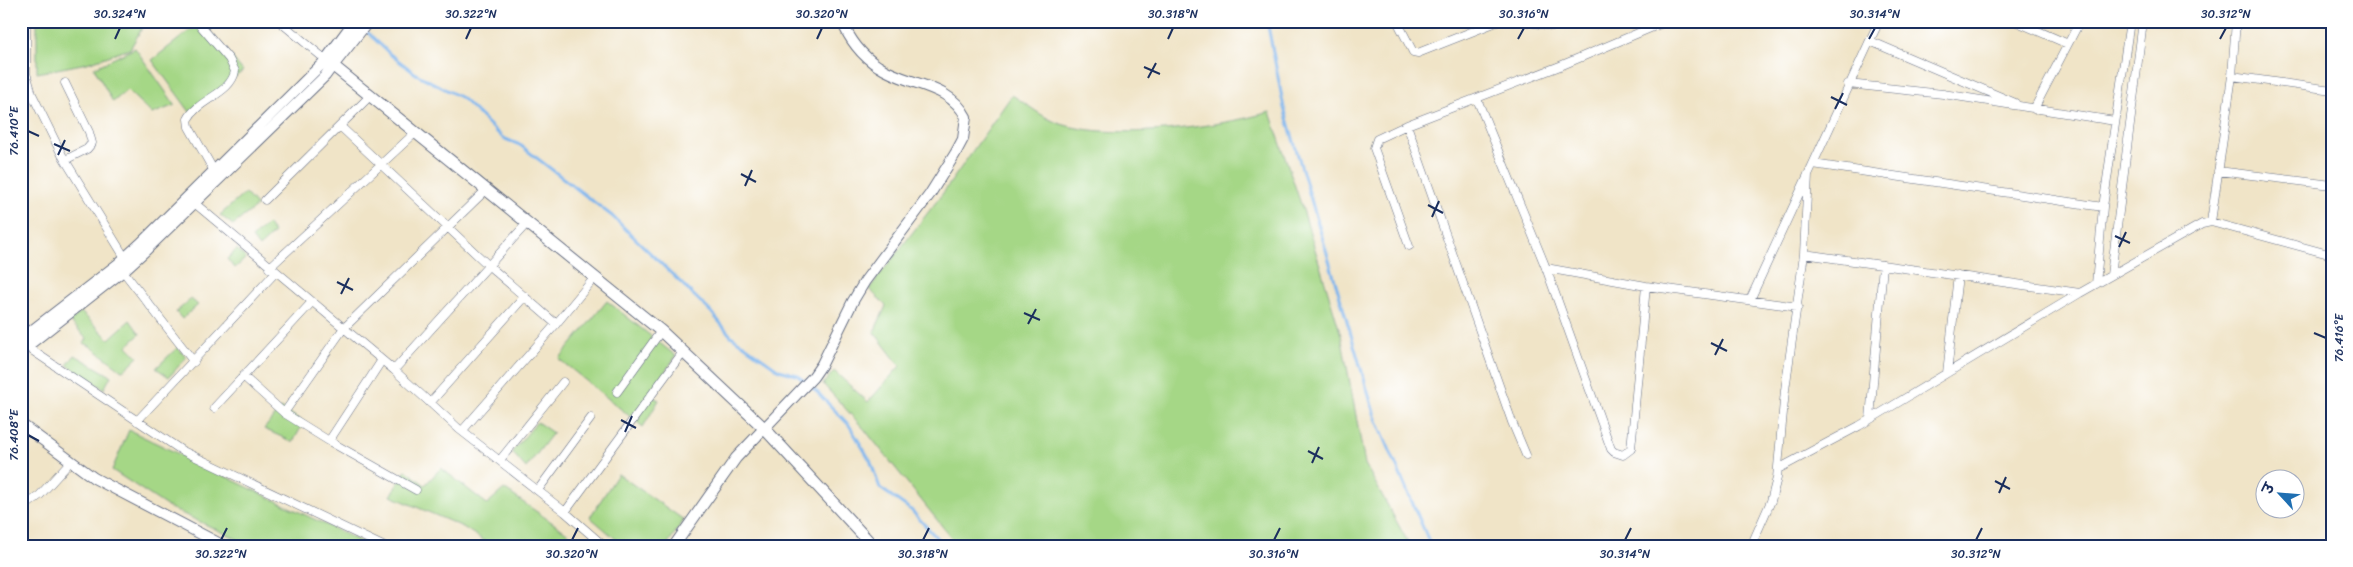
<svg xmlns="http://www.w3.org/2000/svg" width="2353" height="567" font-family="Sriracha,'Playpen Sans Deva',sans-serif">
<rect width="100%" height="100%" fill="#fff"/>
<filter id="ink" filterUnits="userSpaceOnUse"><feTurbulence type="fractalNoise" baseFrequency=".02" numOctaves="2"/><feDisplacementMap in="SourceGraphic" scale="10" xChannelSelector="R" yChannelSelector="G"/><feConvolveMatrix kernelMatrix="1 2 1 2 8 2 1 2 1" color-interpolation-filters="sRGB"/></filter>
<filter id="wash" filterUnits="userSpaceOnUse"><feTurbulence type="fractalNoise" baseFrequency=".0096" numOctaves="4" result="noise"/><feDisplacementMap in="SourceGraphic" scale="20" xChannelSelector="R" yChannelSelector="G"/><feGaussianBlur stdDeviation="1.12" result="paint"/><feColorMatrix in="noise" values="0 0 0 0 0 0 0 0 0 0 0 0 0 0 0 0 0 1.4 0 .05"/><feComposite in="paint" operator="in"/></filter>
<g filter="url(#wash)">
<rect width="100%" height="100%" fill="#f0e4c7"/>
<path fill="#a5d786" stroke="#608372" d="M37,21H146L130,49L87,63L37,73Z
M202,21L243,71L190,112L152,60Z
M135,48L175,105L152,114L127,90L113,102L94,68Z
M1012,95C1027,104 1044,119 1061,124C1112,141 1219,127 1270,112L1304,213L1341,335L1365,464L1410,546H958L865,430L823,384L834,371L868,402L900,366L874,332L886,306L869,289L943,193Z
M245,193L257,206L233,225L220,215Z
M267,224L274,233L259,247L252,238Z
M237,249L246,258L235,268L227,259Z
M191,299L198,305L182,319L176,312Z
M607,301L676,356L649,395L659,400L643,427L559,359Z
M81,312L109,339L130,320L140,334L127,346L138,357L123,371L90,346L84,343L87,339L70,321Z
M178,347L186,358L169,377L156,368Z
M75,355L111,376L104,389L67,365Z
M281,408L304,422L293,442L264,429Z
M537,422L553,433L526,468L512,452Z
M129,430L370,546H252L168,507L112,470Z
M441,468L487,504L504,489L586,546H492L463,527L391,496L406,470L425,485Z
M618,474L684,520L666,546H624L590,517Z"/>
<g fill="none" stroke-linecap="round" stroke-linejoin="round">
<path stroke="#7eb5ed" stroke-width="3" d="M1267,21L1284,108L1375,416L1431,546
M365,30L391,55L416,74L462,98L503,138L520,145L612,216L712,313L731,336L779,370L797,375L817,392L849,425L870,460L880,488L911,510L944,546"/>
</g>
</g>
<g filter="url(#ink)">
<g fill="none" stroke-linecap="round" stroke-linejoin="round">
<g stroke="#666e83" stroke-width="9">
<path id="minor" d="M26,21V73L32,94L62,155L127,261
M279,21L326,60
M1397,21L1413,52L1418,53L1499,21
M1523,21L1552,26L1557,21
M2015,21L2068,44
M199,24L229,59L235,71C231,94 198,99 188,119L189,127L214,171
M1870,41L2015,103
M2232,76L2332,90
M65,83L89,132L92,143L87,149L65,160
M1848,84L1943,94L2115,121
M1477,99L1546,268L1611,449L1614,452L1623,455L1631,449L1646,286
M2034,109L2080,21
M1407,125L1512,422L1526,455
M341,127L488,265L556,324
M1813,164L2103,207
M2218,171L2332,185
M265,200L371,95
M192,201L394,370L459,429L565,512L604,546
M2211,222L2232,76L2236,21
M1409,246L1374,148L1377,139L1407,125L1560,66L1667,21
M1804,254L2080,293
M269,268L416,132
M1546,268L1646,286L1798,307
M123,271L194,362
M2111,275L2143,21
M2096,284L2103,207L2130,21
M1750,300L1879,21
M24,345L181,450L383,546
M394,370L528,222
M1947,373L1958,275
M243,376L284,413L329,441L416,490
M617,392L661,331
M430,403L525,296
M214,408L311,303
M284,413L343,329L487,189
M1870,419L1883,265
M137,421L275,273
M462,431L556,324L595,277
M329,441L382,360
M500,460L563,382
M1778,469L1859,426L2080,293L2202,224L2211,222L2332,255
M538,490L591,418
M21,509L40,495L70,462
M565,512L683,352
M1751,546L1771,501L1777,478L1785,390L1804,254L1808,174"/>
</g>
<g stroke="#666e83" stroke-width="12">
<path id="tertiary" d="M21,339L118,264L140,244L326,60
M21,351L123,271L146,250L325,76L333,65
M21,424L94,478L224,546
M674,546L736,458L813,377L822,364L853,301L865,281L930,194L955,154L963,139L966,117C949,83 907,86 878,66C862,56 849,39 842,21"/>
</g>
<g stroke="#666e83" stroke-width="13">
<path id="secondary" d="M355,21L326,60L661,331L764,428L873,546
M333,65L368,21"/>
</g>
<use href="#minor" stroke="#fff" stroke-width="8"/>
<use href="#tertiary" stroke="#fff" stroke-width="10"/>
<use href="#secondary" stroke="#fff" stroke-width="11"/>
</g>
</g>
<path fill="none" stroke="#1b2f5e" stroke-width="2" d="M115,39L120,28M466,39L471,28M817,39L822,28M1168,39L1173,28M1518,39L1524,28M1869,39L1875,28M2220,39L2226,28M1144,67L1160,74M1148,78L1156,63M1831,97L1847,105M1835,109L1843,93M28,131L39,136M54,144L70,151M58,155L65,140M741,174L756,182M745,186L752,170M1428,205L1443,213M1432,217L1439,201M2115,236L2130,243M2119,247L2126,232M337,282L353,290M341,294L349,278M1024,313L1040,320M1028,324L1036,309M2314,333L2326,338M1711,343L1727,351M1715,355L1723,339M621,420L636,428M625,432L632,416M28,435L39,441M1308,451L1323,459M1312,463L1319,447M1995,481L2010,489M1999,493L2006,477M221,540L227,528M572,540L578,528M923,540L929,528M1274,540L1280,528M1625,540L1631,528M1976,540L1982,528"/>
<rect width="2353" height="567" fill="none" stroke="#fff" stroke-width="55"/>
<g transform="translate(2280 494) rotate(296)"><circle r="24" fill="#ffffff" stroke="#a4acbf"/>
<path d="M0-4L9 19L0 12L-9 19Z" fill="#1f6fb2"/>
<text y="-8" font-size="14" font-weight="bold" text-anchor="middle" fill="#1b2f5e">उ</text>
</g>
<rect x="28" y="28" width="2298" height="512" fill="none" stroke="#1b2f5e" stroke-width="2"/>
<g font-size="12" text-anchor="middle" fill="#1b2f5e">
<text x="120" y="18">30.324°N</text>
<text x="471" y="18">30.322°N</text>
<text x="822" y="18">30.320°N</text>
<text x="1173" y="18">30.318°N</text>
<text x="1524" y="18">30.316°N</text>
<text x="1875" y="18">30.314°N</text>
<text x="2226" y="18">30.312°N</text>
<text transform="translate(14 131) rotate(-90)" y="4">76.410°E</text>
<text transform="translate(2339 338) rotate(-90)" y="4">76.416°E</text>
<text transform="translate(14 435) rotate(-90)" y="4">76.408°E</text>
<text x="221" y="558">30.322°N</text>
<text x="572" y="558">30.320°N</text>
<text x="923" y="558">30.318°N</text>
<text x="1274" y="558">30.316°N</text>
<text x="1625" y="558">30.314°N</text>
<text x="1976" y="558">30.312°N</text>
</g>
</svg>
